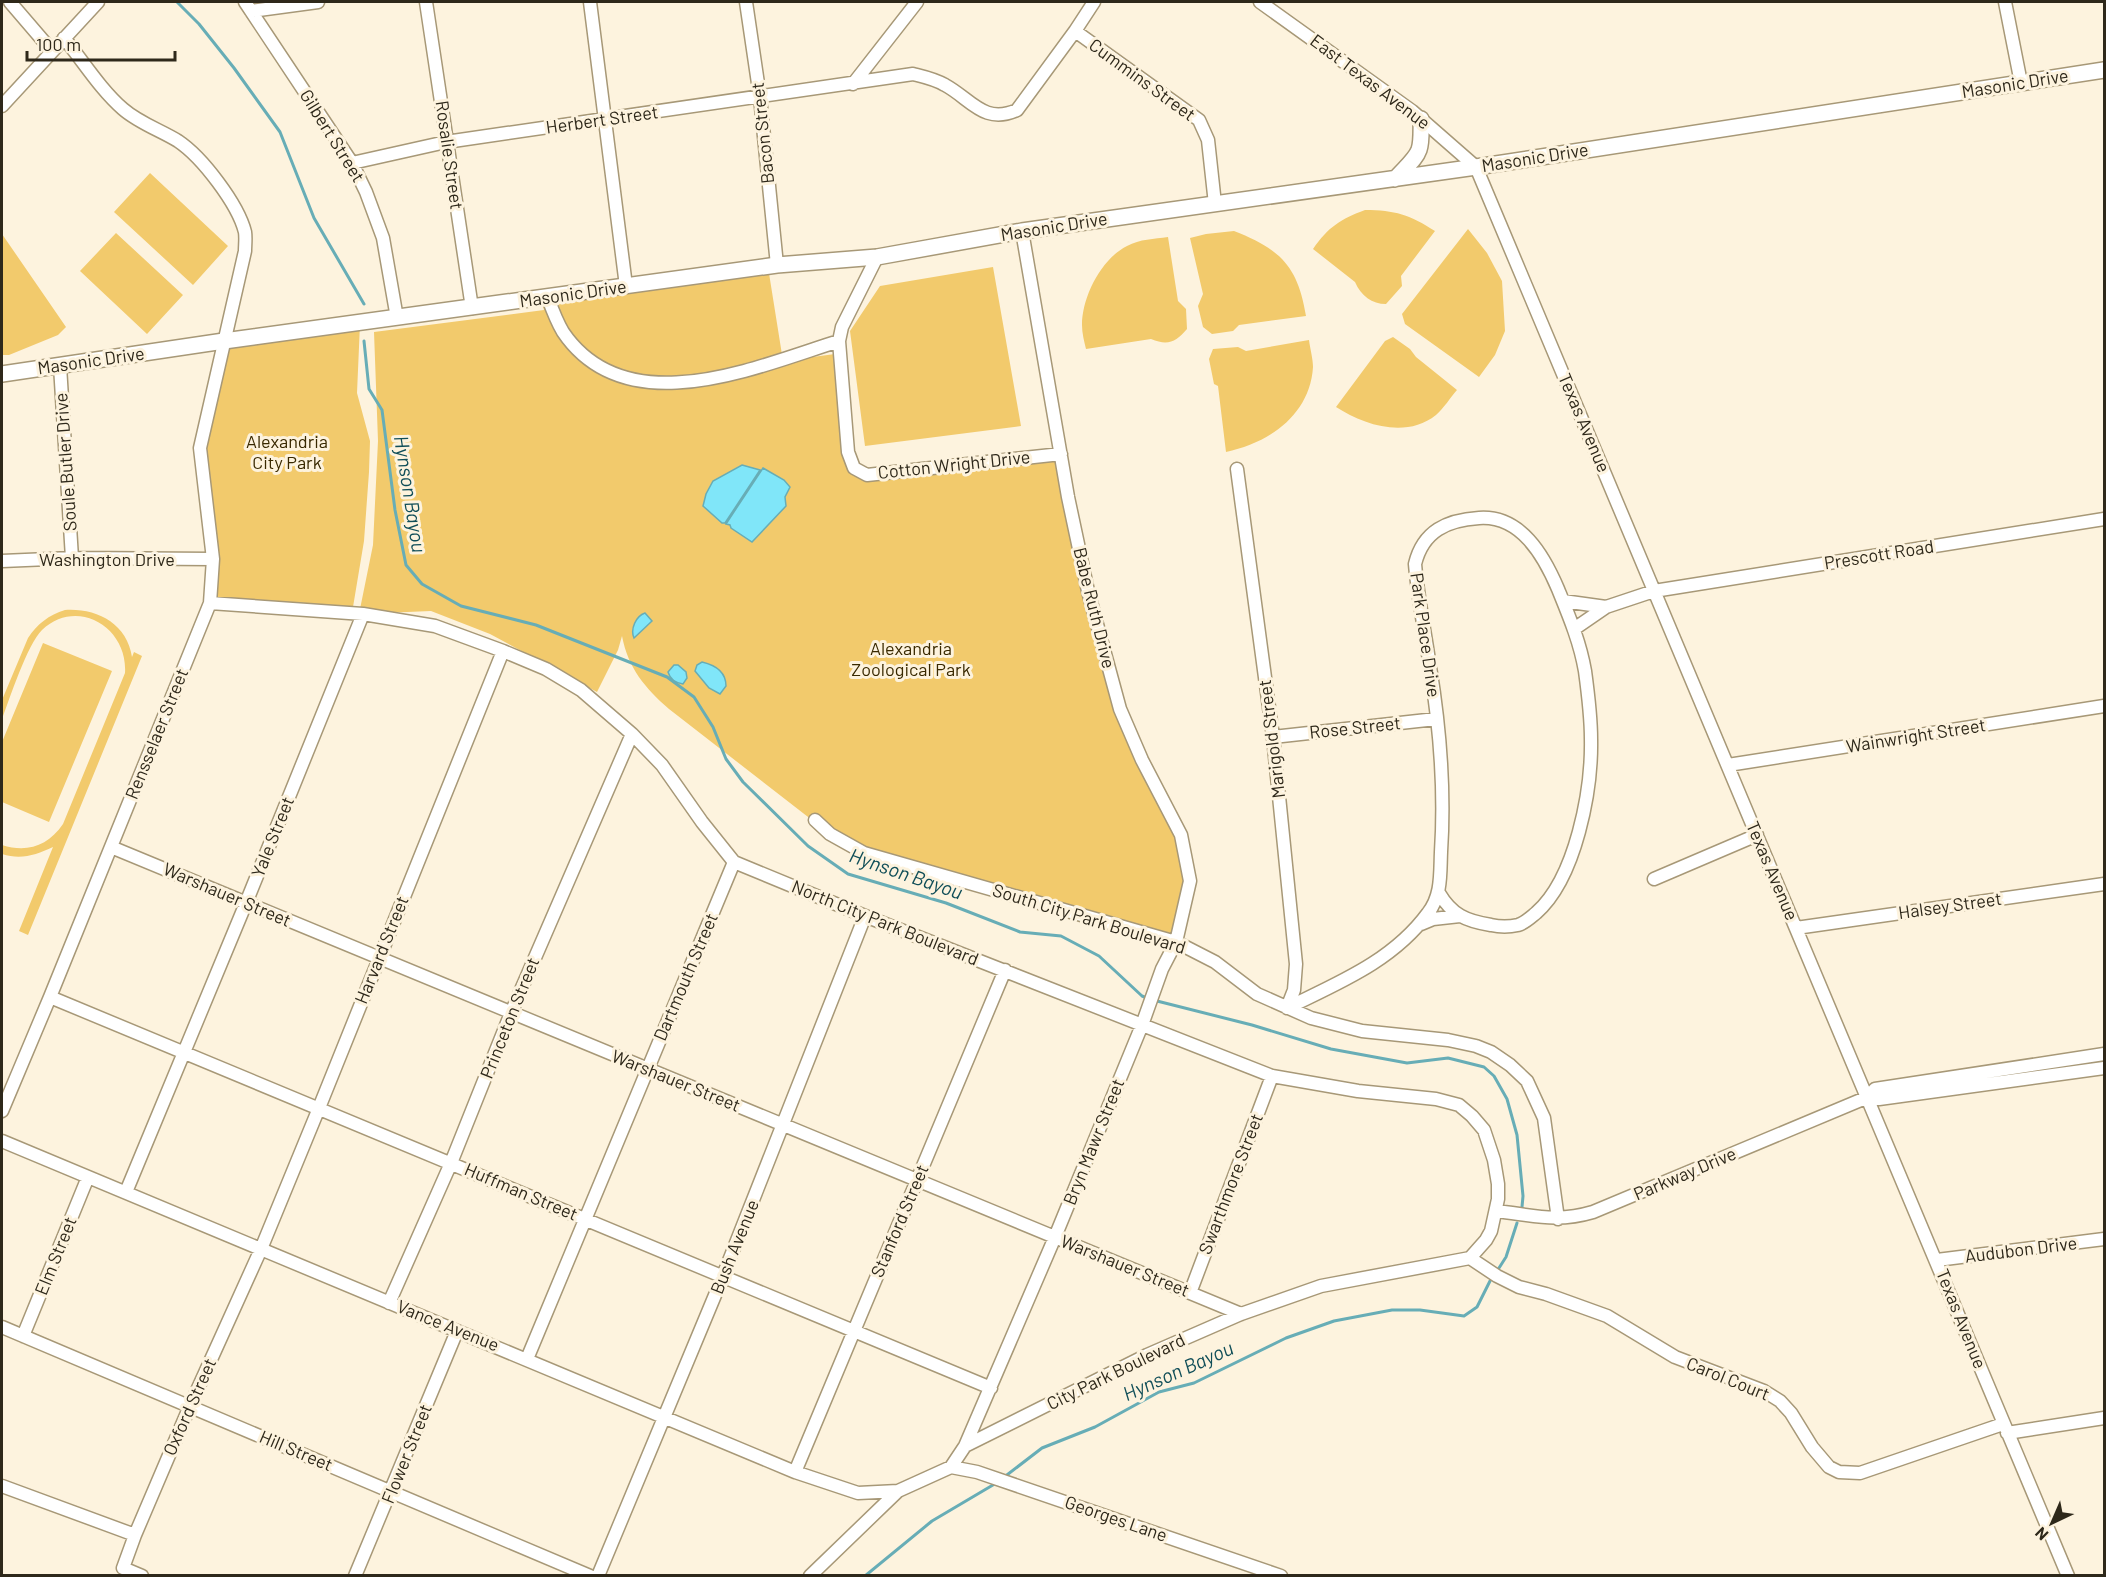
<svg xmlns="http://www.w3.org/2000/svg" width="2106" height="1577" font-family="Barlow,sans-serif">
<rect width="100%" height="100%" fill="#fdf3de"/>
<path fill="#f2ca6c" d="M150,173L228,246L193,285L114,212Z
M1365,210C1395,210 1410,215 1435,231L1401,276L1402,286L1386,304C1372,304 1361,296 1355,282L1313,249C1328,227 1341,219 1365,210Z
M1468,229L1487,253L1502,281L1505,331L1495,355L1479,377L1405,324L1402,314Z
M1234,231C1280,249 1298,266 1306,316L1239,325L1233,331L1212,334L1203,327L1198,306L1203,294L1190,238L1206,234Z
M116,233L183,295L147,334L80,271Z
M2,234L66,327L58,335L9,355H2Z
M1168,237L1178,301L1186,309L1187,329C1176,342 1168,346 1151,339L1086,349C1084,341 1082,333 1082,325C1082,297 1101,259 1127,246C1140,239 1154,239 1168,237Z
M768,267L783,361L835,354L848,453L860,473L1060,454L1119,708L1172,816L1189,882L1170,944L914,868L830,834L669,709C645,688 628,668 622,636L618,650L597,692L490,634L431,611L359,614L373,545L378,441L374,332L544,310L542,303Z
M993,267L1021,426L865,446L850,331L880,286Z
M360,324L357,393L370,441L369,472L364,541L353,607L215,599L203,449L225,342Z
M1393,337L1410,349L1416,357L1457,390C1450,398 1444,408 1436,415C1406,439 1364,425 1336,407L1385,341Z
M1309,340C1310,348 1313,359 1313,367C1310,415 1269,443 1226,452L1218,386L1214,384L1209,359L1213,349L1238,347L1246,351Z
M65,610C96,608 127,623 132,657L134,652L142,656L28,935L19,931L53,847C36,855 21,860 2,854V845C27,853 48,846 63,824L125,673C128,627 77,597 42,630C27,645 10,698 2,719V700L28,638C37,624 49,615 65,610Z
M43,643L112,671L49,822L2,802V742Z"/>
<path fill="#80e6f9" stroke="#67adb6" stroke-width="1.5" d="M742,465L760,470L725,523H722L703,506L706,494L713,481Z
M763,468L784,480L790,487L785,497L786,506L752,542L731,528L730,525L726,524Z
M645,613L652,621L634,638C630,629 636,616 645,613Z
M702,662C715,665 726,672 726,686L720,694L709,688L695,671L697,665Z
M674,665H678L686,672L687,678L683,684C676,683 670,679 668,672Z"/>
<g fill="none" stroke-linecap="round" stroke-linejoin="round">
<path stroke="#67adb6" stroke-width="3" d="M177,2L199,24L234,68L280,132L314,218L364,304
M364,341L369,389L382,410L395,510L406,565L422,584L461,606L536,625L667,677L694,697L713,727L726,759L743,782L808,846L848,874L946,903L1020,932L1061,936L1099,956L1142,996L1147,998
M1153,1000L1252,1025L1331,1049L1407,1063L1448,1058L1484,1067L1494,1076L1507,1099L1517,1135L1523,1196L1522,1207
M1499,1268L1506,1257L1517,1223
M1003,1478L1042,1448L1095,1427L1159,1392L1194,1383L1286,1338L1334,1321L1392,1310H1420L1464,1316L1477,1307L1490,1281
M865,1576L932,1521L998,1482"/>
<g stroke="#a79877" stroke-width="15">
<path id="minor" d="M10,2L52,51
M245,2L352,163L366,192L383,238L397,318
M426,2L472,308
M590,2L626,286
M746,2L760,97L777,265
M1260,2L1412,111L1476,167L2068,1576
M2005,2L2021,83
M251,11L318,2
M1075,31L1199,120L1208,140L1215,204
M853,84L917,2
M2,106L98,2
M352,163L446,142L913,74C925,77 935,79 945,85C971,99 984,125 1017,110L1075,31L1094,2
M877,257L842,327L839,341L848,452L854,468L867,475L1061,454
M548,298C552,309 557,322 563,332C626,425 756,367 839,341
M60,366L72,558
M1237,469L1273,737L1296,964L1294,990L1287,1008
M2,561L72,558L213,559
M1563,601L1606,607
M210,603L363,614L435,626L503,651L546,669L581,690L632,734L662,765L702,822L734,862L865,916L1272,1076L1358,1091L1436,1099L1459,1105L1472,1116L1484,1130L1494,1160L1498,1184V1199L1491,1231L1486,1240L1470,1258
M1574,629L1606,607L1654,591L2104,519
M1273,737L1436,719
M1728,765L2104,706
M815,820L830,834L864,853L1176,942L1215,962L1257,994L1311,1018L1362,1031L1448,1040L1476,1046L1491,1052L1510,1065L1527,1081L1544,1118L1558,1219
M111,847L1241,1314
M1654,879L1757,835
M1421,924L1433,919L1460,916
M1796,928L2104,884
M50,997L991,1388
M1287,1008C1338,983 1393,961 1428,913C1442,895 1440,874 1441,852C1445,791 1440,728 1430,667C1425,632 1418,599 1415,564C1423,531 1447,520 1479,518C1521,515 1544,556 1558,589C1569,616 1580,642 1585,671C1588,693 1591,716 1591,739C1592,790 1576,878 1536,913C1531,917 1525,923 1518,925C1509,927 1500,927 1491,925C1466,921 1452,915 1439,893
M1868,1097L1879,1099L2104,1068
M2,1111L50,997L210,603L213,559L200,448L245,251C245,245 246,238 245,232C238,204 202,157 178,141C160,130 139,123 123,109C100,89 83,61 64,38
M2,1141L795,1472L858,1493L898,1491
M126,1192L246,903L363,614
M1496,1211C1533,1215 1556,1223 1593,1212L1868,1097L1875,1089L2104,1054
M1470,1258L1497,1276L1519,1287L1546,1294L1607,1316L1675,1357L1764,1391L1780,1401L1791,1413L1812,1447L1829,1467L1839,1472L1860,1473L2003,1424
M1937,1260L2104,1239
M1190,1293L1272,1076
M389,1303L451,1163L511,1013L632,734
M2,1327L590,1576
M23,1336L88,1177
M527,1359L734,862
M2007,1433L2104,1418
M965,1446L1055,1237L1142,1025L1162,969L1176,942L1190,881L1181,835L1142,760L1120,709L1088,591L1068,497L1022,231
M951,1467L977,1472L1281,1576
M795,1472L1005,970
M2,1486L135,1535
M142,1576L123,1568L135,1535L190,1406L261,1249L319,1108L503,651
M355,1576L457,1331
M598,1576L723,1276L865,916
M810,1576L898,1491L951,1467L965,1446L1147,1355L1241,1314L1321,1286L1470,1258"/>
</g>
<g stroke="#a79877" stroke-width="18">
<path id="major" d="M1395,179C1420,152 1422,156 1421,119
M2,374L224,341L777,265L877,257L1022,231L1476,167L2104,70"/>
</g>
<use href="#minor" stroke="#fff" stroke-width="12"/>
<use href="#major" stroke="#fff" stroke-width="15"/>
</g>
<g text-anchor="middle" stroke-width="6" stroke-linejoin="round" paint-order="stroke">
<g font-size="18" fill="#2e281a" stroke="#fdf3de">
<text transform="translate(1142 80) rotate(36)" y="6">Cummins Street</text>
<text transform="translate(1370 82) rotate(37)" y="6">East Texas Avenue</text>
<text transform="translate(2015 84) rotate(-9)" y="6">Masonic Drive</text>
<text transform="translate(602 120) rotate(-8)" y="6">Herbert Street</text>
<text transform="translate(763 133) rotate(-96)" y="6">Bacon Street</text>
<text transform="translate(332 136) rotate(58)" y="6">Gilbert Street</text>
<text transform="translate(449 155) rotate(82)" y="6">Rosalie Street</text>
<text transform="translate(1535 158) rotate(-9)" y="6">Masonic Drive</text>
<text transform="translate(1054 227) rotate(-9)" y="6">Masonic Drive</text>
<text transform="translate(573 294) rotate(-8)" y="6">Masonic Drive</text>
<text transform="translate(91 361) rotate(-8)" y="6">Masonic Drive</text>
<text transform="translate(1584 423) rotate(67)" y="6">Texas Avenue</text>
<text transform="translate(66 462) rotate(-94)" y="6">Soule Butler Drive</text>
<text transform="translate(954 465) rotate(-6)" y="6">Cotton Wright Drive</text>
<text transform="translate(1879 555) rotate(-9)" y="6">Prescott Road</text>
<text x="107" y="566">Washington Drive</text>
<text transform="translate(1094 608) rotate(76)" y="6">Babe Ruth Drive</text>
<text transform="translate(1425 635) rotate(82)" y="6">Park Place Drive</text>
<text transform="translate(1355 728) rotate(-6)" y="6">Rose Street</text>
<text transform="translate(157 734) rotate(-68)" y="6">Rensselaer Street</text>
<text transform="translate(1916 736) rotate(-9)" y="6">Wainwright Street</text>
<text transform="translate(1272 739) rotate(-97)" y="6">Marigold Street</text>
<text transform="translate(273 837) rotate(-68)" y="6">Yale Street</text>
<text transform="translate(1772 871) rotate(67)" y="6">Texas Avenue</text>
<text transform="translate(227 895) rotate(23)" y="6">Warshauer Street</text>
<text transform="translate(1950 906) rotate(-8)" y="6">Halsey Street</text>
<text transform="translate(1089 919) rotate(17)" y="6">South City Park Boulevard</text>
<text transform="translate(885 923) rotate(22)" y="6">North City Park Boulevard</text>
<text transform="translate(382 950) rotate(-68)" y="6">Harvard Street</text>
<text transform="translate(686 977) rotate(-67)" y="6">Dartmouth Street</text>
<text transform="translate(510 1018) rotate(-68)" y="6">Princeton Street</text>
<text transform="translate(676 1081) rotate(22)" y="6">Warshauer Street</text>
<text transform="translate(1094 1142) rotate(-68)" y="6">Bryn Mawr Street</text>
<text transform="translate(1685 1174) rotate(-23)" y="6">Parkway Drive</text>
<text transform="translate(1231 1184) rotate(-69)" y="6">Swarthmore Street</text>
<text transform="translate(521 1192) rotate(23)" y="6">Huffman Street</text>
<text transform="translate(900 1221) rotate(-67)" y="6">Stanford Street</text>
<text transform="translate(735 1247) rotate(-68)" y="6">Bush Avenue</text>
<text transform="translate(2021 1250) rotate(-7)" y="6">Audubon Drive</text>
<text transform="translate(56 1256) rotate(-68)" y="6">Elm Street</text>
<text transform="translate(1125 1266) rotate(22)" y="6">Warshauer Street</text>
<text transform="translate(1961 1319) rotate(68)" y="6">Texas Avenue</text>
<text transform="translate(448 1326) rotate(22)" y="6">Vance Avenue</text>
<text transform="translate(1116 1372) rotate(-26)" y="6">City Park Boulevard</text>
<text transform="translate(1728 1379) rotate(22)" y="6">Carol Court</text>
<text transform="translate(190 1407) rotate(-66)" y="6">Oxford Street</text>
<text transform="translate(296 1451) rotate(23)" y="6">Hill Street</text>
<text transform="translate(407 1454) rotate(-68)" y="6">Flower Street</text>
<text transform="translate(1116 1519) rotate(19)" y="6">Georges Lane</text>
</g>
<g font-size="18" fill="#392900" stroke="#fdf3de">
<text x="287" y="448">Alexandria<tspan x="287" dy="21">City Park</tspan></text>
<text x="911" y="655">Alexandria<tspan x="911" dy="21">Zoological Park</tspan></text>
</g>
<g font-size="20" font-style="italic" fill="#104e58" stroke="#fdf3de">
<text transform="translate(410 494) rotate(81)" y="7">Hynson Bayou</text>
<text transform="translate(906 874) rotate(19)" y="7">Hynson Bayou</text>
<text transform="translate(1178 1371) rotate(-24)" y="7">Hynson Bayou</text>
</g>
</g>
<rect width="2106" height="1577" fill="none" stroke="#2e281a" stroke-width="6"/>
<g transform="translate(2052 1523) rotate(224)" stroke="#fdf3de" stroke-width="4.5" paint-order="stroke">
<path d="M0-4.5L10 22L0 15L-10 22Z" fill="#2e281a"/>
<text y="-9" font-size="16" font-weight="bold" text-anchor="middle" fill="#2e281a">N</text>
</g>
<path d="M27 51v9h148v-9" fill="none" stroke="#2e281a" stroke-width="3"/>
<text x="36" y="51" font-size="18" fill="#2e281a" stroke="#fdf3de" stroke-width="4.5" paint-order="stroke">100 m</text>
</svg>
